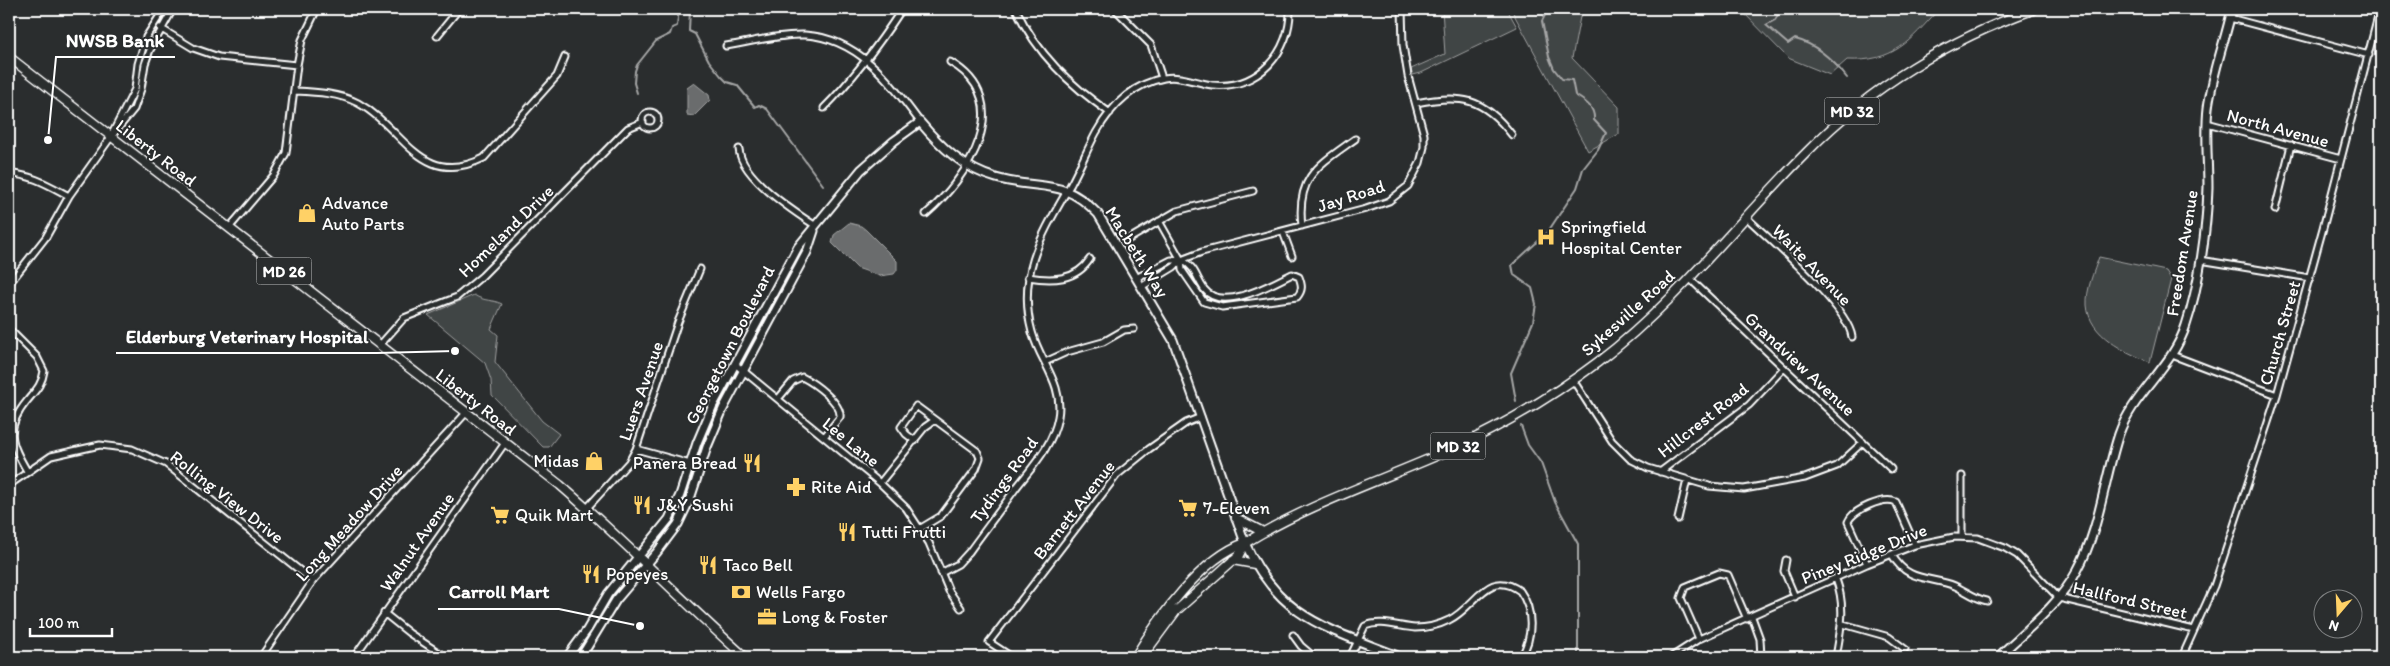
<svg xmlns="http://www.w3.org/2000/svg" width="2390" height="666" font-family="Itim,sans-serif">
<rect width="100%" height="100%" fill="#2a2d2e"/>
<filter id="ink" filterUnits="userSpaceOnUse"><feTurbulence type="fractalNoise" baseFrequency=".02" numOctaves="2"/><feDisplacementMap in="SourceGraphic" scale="10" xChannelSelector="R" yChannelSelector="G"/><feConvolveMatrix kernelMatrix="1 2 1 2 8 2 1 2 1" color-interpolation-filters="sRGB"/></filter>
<g filter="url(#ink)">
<path fill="#414445" stroke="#a0a2a2" d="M1442,9H1507L1517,27L1421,73L1413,75L1411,69L1445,54Z
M1511,9H1585L1580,17L1572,58L1619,107V134L1588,151Z
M1740,9H1939C1909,42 1894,62 1847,60L1830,75L1788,58Z
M2099,257L2166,271L2171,279L2150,362C2125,352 2089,336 2087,305C2086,290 2094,271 2099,257Z
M474,295C485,302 492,299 502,304L491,329L498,335L495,362L542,421L559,434L549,447H543L492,395L491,380L485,363L428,315Z"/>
<path fill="#6a6c6d" stroke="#a6a7a7" d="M694,83L709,95L710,100L694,116L687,115V88Z
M849,223L861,226L866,230L897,261V270L894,274L880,276L857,268L832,243L834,235Z"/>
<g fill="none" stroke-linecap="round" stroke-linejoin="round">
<path stroke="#a6a7a7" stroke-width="2" d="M690,9L689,31L695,34L709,61L721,76L727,82L737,85L755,107L759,105L767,109L823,185
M1777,9L1779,13L1775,20L1766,25L1788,44L1795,39C1816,44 1834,61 1847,78
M637,93L634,83L635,71L637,65L656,41L670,34L672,28L677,26L679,9
M1516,401L1511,373L1533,322L1536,304L1532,288L1514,275L1512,265L1547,233L1577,188L1583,169L1598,150L1606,133L1594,120C1595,107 1586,102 1575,95L1572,80L1562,79L1554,69L1549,57L1542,21L1548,9
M1521,426L1528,445L1541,463L1555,502L1578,544V657"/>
<g stroke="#fff" stroke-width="9">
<path id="street" d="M1016,9C1037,54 1070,85 1110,113
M1115,9L1151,45L1162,78
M2230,18L2369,55
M160,28L193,48L219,57L297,65
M437,36L459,9
M726,46C752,42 779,34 805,35C859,38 891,83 920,122
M295,91C316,92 339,93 358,103C405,129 420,189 484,158L557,76L565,57
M1416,103C1460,94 1483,97 1512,135
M824,108C854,78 879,44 902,9
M642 120a8 8 0 1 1 16 0a8 8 0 1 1-16 0Z
M2207,123L2341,159
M113,132L135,89L138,64L146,37L164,9
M739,149C741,177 794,212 816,226
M9,174C31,174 50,186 69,196
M2275,210L2291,145
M926,214C968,178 1018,101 950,62
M1746,217C1770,240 1848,306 1852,337
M1159,221L1181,260L1182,270L1204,302L1222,307L1297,297C1303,290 1302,285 1299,277L1292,274C1272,284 1222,313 1204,289C1195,276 1196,267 1181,260
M1302,226C1296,176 1319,165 1355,139
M229,228L274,175L286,153L297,65L302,40L317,9
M1283,232L1292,256
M1129,239L1177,211L1253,191
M2200,260L2310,278
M1028,277C1052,281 1076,281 1090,259
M1136,278L1171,260H1181L1202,252L1366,209L1389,201L1408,186L1420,163L1424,147V135L1408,76L1403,45L1402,9
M1689,278L1891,469
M9,284L46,237L69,196L111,137L134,109L141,89L145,64L150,50L173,9
M1141,287L1174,267L1181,260
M9,329L37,357L44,371C42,385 35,391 27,401C4,429 11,443 27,471
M380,345L404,318L457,297L482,276L628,128L643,122
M2172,355L2277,395
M1045,362L1067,352L1103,342L1124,330L1134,329
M735,364L880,483L906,508L929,543L949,591L961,608
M1573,380L1612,441L1630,459L1648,468L1709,486L1744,489L1805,478L1837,466L1863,442
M778,399L793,381L802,377C814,383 842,403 840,417L824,437
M915,441L906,434L901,427L916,406L935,420
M636,449L701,467
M1660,472L1749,405L1784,368
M1962,476V537
M880,483L925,427L935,420L977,451L980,458L976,469L941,516L921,528
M9,485L51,456L100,445L132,449L166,464L313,581
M587,508L629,462L636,449L678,322L700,269
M1678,519L1687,480
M1892,555C1908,583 1930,576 1955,586C1966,591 1975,599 1987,601
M1786,560L1784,571L1795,597
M1867,564L1848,522C1852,510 1884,496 1896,502L1915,545
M941,573L958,564L969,552C985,530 1001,509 1016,488C1033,466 1053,445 1058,417C1064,384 1040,362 1032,332C1016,273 1043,233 1071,184C1080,167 1087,150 1096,133C1111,106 1133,84 1164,78C1181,75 1196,83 1212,85C1258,90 1291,52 1290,9
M1836,579C1846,606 1841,629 1836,657
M384,613L409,633L444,656
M1752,617L1760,639L1761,657
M1843,624L1889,637L1905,649
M1293,635L1301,646L1314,657
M1699,639L1681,598L1685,587L1719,573L1728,575L1747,619
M261,657L313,581L466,413
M354,657L505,443
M1012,657L989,642L1117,475L1149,449L1186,423L1201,417
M1350,657L1365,626C1381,619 1399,627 1415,628C1426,628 1439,625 1449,620C1475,608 1488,567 1520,591C1534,610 1533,638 1521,657
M1671,657L1699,639L1867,564L1915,545L1954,537L1978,538L2005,548L2017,555L2059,598L2194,630
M2182,657L2214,586L2277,395L2323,228L2380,9"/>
</g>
<g stroke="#fff" stroke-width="11">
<path id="secondary" d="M567,657L587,630L608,594L669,519L680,495L697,443L713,405L798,247L861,170L894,141L920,122C941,147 964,169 996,178C1040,191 1062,176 1098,214L1173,340L1245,543C1280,620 1328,628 1400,657
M581,657L616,600L657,552L678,524L690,499L707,447L723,409L807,252L814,231
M1998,657C2025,631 2059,605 2077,571C2100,529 2104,479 2119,434C2133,393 2173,367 2186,325C2199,287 2207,228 2208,187C2208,161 2205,134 2208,108C2212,75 2225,41 2232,9"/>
</g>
<g stroke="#fff" stroke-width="11">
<path id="primary" d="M9,57L560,485C624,540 682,601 745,657
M1236,518L1263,532
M1233,560L1255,564
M1135,657C1158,619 1201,558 1245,543C1310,503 1383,480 1452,449C1504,425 1553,396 1598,362C1677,302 1737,222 1807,152C1870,87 1950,39 2035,9
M1142,657L1176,611L1239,555L1245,543"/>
</g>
<use href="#street" stroke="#2a2d2e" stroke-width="5"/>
<use href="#secondary" stroke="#2a2d2e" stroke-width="7"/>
<use href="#primary" stroke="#2a2d2e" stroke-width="8"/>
</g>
</g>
<defs>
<g id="shop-bare" transform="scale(1.5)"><path d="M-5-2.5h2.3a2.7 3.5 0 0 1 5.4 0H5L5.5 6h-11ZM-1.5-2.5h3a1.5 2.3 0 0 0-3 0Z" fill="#ffd166" stroke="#2a2d2e" stroke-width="2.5" paint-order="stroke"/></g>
<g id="hospital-bare" transform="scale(1.5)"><path d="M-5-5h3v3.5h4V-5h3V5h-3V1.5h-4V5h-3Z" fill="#ffd166" stroke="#2a2d2e" stroke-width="2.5" paint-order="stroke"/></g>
<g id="restaurant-bare" transform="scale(1.5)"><path d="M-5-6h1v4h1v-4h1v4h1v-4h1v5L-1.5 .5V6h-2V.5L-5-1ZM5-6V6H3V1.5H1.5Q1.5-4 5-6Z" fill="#ffd166" stroke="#2a2d2e" stroke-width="2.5" paint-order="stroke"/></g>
<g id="pharmacy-bare" transform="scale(1.5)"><path d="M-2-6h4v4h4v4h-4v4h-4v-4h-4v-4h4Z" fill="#ffd166" stroke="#2a2d2e" stroke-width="2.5" paint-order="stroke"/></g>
<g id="supermarket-bare" transform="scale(1.5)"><path d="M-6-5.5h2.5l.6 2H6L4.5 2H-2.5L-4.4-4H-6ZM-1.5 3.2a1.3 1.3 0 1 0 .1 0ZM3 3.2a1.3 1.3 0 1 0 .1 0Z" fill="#ffd166" stroke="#2a2d2e" stroke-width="2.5" paint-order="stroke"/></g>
<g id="bank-bare" transform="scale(1.5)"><path d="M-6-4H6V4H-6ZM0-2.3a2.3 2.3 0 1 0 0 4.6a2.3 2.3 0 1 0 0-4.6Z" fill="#ffd166" stroke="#2a2d2e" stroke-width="2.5" paint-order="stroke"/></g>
<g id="office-bare" transform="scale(1.5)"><path d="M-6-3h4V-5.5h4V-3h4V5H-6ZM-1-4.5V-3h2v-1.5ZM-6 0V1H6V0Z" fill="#ffd166" stroke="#2a2d2e" stroke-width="2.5" paint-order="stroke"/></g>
</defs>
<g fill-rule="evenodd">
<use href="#shop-bare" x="307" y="213"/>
<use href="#hospital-bare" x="1546" y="237"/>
<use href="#shop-bare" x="594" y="461"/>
<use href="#restaurant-bare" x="752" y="463"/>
<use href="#pharmacy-bare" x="796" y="487"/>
<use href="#restaurant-bare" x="642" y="505"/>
<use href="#supermarket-bare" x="1188" y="508"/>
<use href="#supermarket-bare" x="500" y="515"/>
<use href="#restaurant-bare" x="847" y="532"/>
<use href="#restaurant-bare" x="708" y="565"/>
<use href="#restaurant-bare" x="591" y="574"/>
<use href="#bank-bare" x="741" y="592"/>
<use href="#office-bare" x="767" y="617"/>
</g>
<g text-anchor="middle" stroke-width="4" stroke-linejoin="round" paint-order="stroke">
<g fill="#2a2d2e" stroke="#bfc0c0" stroke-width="1">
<rect x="1824.5" y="97.5" width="55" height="27" rx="4"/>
<rect x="256.5" y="257.5" width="55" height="27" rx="4"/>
<rect x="1430.5" y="432.5" width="55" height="27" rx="4"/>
</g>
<g font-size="16" font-weight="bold" fill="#fff">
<text x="1852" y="117">MD 32</text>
<text x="284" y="277">MD 26</text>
<text x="1458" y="452">MD 32</text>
</g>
<g font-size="18" fill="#fff" stroke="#2a2d2e">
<text transform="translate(2278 128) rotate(15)" y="6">North Avenue</text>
<text transform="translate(156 153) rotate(38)" y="6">Liberty Road</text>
<text transform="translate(1351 196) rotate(-18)" y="6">Jay Road</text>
<text transform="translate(506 231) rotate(-44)" y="6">Homeland Drive</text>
<text transform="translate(1137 252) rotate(58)" y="6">Macbeth Way</text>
<text transform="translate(2182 253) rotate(-81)" y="6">Freedom Avenue</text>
<text transform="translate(1812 265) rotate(46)" y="6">Waite Avenue</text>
<text transform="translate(1628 313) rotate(-42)" y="6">Sykesville Road</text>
<text transform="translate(2280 333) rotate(-74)" y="6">Church Street</text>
<text transform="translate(730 345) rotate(-63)" y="6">Georgetown Boulevard</text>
<text transform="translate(1800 364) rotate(43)" y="6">Grandview Avenue</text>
<text transform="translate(641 391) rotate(-71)" y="6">Luers Avenue</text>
<text transform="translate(476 402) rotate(38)" y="6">Liberty Road</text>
<text transform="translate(1703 420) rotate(-38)" y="6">Hillcrest Road</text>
<text transform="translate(851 442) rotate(39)" y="6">Lee Lane</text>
<text transform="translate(1004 480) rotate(-54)" y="6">Tydings Road</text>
<text transform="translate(227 497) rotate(38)" y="6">Rolling View Drive</text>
<text transform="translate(1074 510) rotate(-52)" y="6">Barnett Avenue</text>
<text transform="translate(349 523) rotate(-48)" y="6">Long Meadow Drive</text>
<text transform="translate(417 542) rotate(-55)" y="6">Walnut Avenue</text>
<text transform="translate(1864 554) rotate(-22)" y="6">Piney Ridge Drive</text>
<text transform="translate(2130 600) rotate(13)" y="6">Hallford Street</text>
</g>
<g font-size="18" fill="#fff" stroke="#2a2d2e" text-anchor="start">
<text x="322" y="209">Advance<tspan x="322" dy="21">Auto Parts</tspan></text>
<text x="1561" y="233">Springfield<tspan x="1561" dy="21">Hospital Center</tspan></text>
<text x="579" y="467" text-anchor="end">Midas</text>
<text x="737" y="469" text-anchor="end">Panera Bread</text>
<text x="811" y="493">Rite Aid</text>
<text x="657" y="511">J&amp;Y Sushi</text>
<text x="1203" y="514">7-Eleven</text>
<text x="515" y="521">Quik Mart</text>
<text x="862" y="538">Tutti Frutti</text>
<text x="723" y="571">Taco Bell</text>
<text x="606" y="580">Popeyes</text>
<text x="756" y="598">Wells Fargo</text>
<text x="782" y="623">Long &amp; Foster</text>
</g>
</g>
<path fill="none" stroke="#fff" stroke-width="2" d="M48 140L56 57H175M455 351L377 353H116M640 626L559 609H438"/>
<g fill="#fff" stroke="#2a2d2e" stroke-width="2">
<circle cx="48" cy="140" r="5"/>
<circle cx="455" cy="351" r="5"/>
<circle cx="640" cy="626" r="5"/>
</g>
<g font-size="19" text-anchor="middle" font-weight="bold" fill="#fff" stroke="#2a2d2e" stroke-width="4" stroke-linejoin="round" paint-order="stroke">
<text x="115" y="47">NWSB Bank</text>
<text x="247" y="343">Elderburg Veterinary Hospital</text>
<text x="499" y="598">Carroll Mart</text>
</g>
<rect width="2390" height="666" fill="none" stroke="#2a2d2e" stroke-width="30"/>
<rect x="15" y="15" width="2360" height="636" fill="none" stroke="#fff" stroke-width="2" filter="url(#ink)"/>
<g transform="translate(2338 614) rotate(199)"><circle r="24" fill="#2a2d2e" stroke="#7f8182"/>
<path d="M0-4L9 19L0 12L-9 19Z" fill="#ffd166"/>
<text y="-8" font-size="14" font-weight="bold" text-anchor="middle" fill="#ffffff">N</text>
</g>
<path d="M30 628v8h82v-8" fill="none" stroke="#ffffff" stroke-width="2.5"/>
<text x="38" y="628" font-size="15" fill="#ffffff" stroke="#2a2d2e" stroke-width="4" paint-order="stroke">100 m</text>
</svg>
